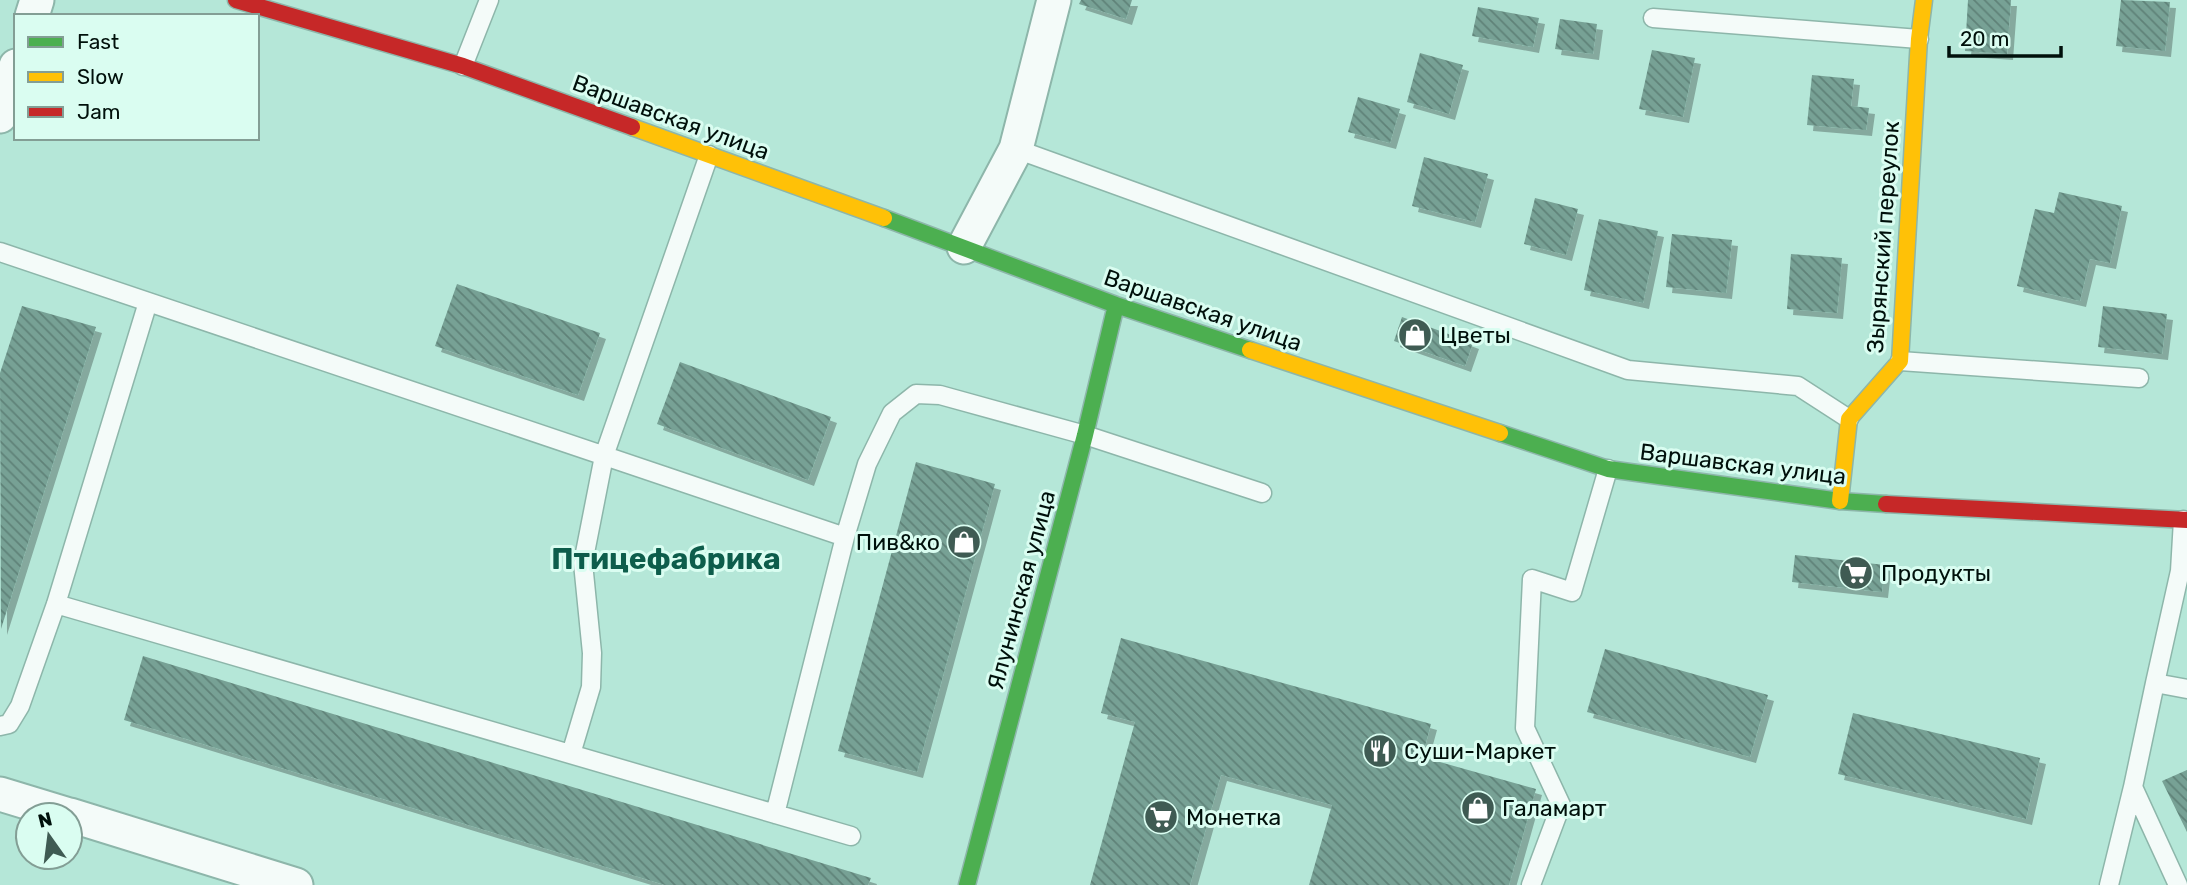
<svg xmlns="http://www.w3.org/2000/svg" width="2187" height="885" font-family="Rubik,sans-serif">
<defs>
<pattern id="building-back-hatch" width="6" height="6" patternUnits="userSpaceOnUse" patternTransform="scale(1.75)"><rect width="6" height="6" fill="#77a195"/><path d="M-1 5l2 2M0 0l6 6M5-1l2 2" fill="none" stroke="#5f8278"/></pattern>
<filter id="shadow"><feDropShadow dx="6" dy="6" stdDeviation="0" flood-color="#0004"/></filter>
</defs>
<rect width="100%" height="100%" fill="#b5e7d8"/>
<path fill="url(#building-back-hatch)" filter="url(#shadow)" d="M1081,0H1132L1126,19L1079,4Z
M1968,0H2011L2007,54L1965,51Z
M2121,0L2170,2L2165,51L2116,46Z
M1478,7L1539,18L1533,47L1472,36Z
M1560,19L1597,24L1593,54L1555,49Z
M1652,50L1695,58L1683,117L1639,109Z
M1420,53L1463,65L1449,114L1407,102Z
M1812,75L1854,79L1851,106L1869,108L1866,130L1807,125Z
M1358,97L1400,109L1390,143L1348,132Z
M1424,157L1488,174L1475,222L1412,206Z
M2059,192L2122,206L2110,263L2090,259L2080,301L2017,286L2035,209L2054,213Z
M1535,198L1578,209L1566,255L1524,244Z
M1599,219L1658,231L1643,303L1584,290Z
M1672,234L1732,240L1726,293L1666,287Z
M1791,254L1842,258L1837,313L1787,309Z
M457,284L600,333L578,395L435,346Z
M22,306L96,327L1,629L0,373Z
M2103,306L2167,314L2162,354L2098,347Z
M1402,317L1473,343L1465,366L1394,341Z
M680,362L831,417L808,480L657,424Z
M916,462L995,484L917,772L838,751Z
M1795,555L1885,565L1882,592L1792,582Z
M1121,638L1431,724L1422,757L1536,789L1509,885H1309L1332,805L1221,775L1190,885H1090L1135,722L1101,713Z
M1605,649L1768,695L1750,757L1587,712Z
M143,656L871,878L868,885H665L124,720Z
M1853,713L2040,758L2026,819L1838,774Z
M2187,770V832L2162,781Z"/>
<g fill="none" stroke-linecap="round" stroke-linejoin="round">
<g stroke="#8db6aa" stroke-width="21">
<path id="lane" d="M1653,18L1919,39
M463,66L489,0
M1016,149L1628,370L1798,386L1849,419
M0,252L845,537
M1900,361L2139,378
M2183,520L2180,571L2155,683L2187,689
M56,604L851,836
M2155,683L2133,787L2178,885
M0,726L9,724L20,706L56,604L148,302
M571,754L591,687L592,653L583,563L604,456L709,155
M775,814L845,537L867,464L892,413L916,394L940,395L1085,435L1262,493
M1531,885L1561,805L1525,728L1532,579L1572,592L1608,469
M2109,885L2133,787"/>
</g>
<g stroke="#8db6aa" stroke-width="37">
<path id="street" d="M32,16L37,0
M0,116L16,66
M964,247L1016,149L1054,0
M0,794L69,815
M70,815L296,885"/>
</g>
<g stroke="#8db6aa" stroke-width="19">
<path id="fast" d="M884,218L1116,305L1250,350
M1500,433L1608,469L1840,501L1886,504
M967,885L1085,435L1116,305"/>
</g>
<g stroke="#8db6aa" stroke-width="19">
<path id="slow" d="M632,127L884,218
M1250,350L1500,433
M1840,501L1849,419L1900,361L1919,39L1924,0"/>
</g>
<g stroke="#8db6aa" stroke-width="19">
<path id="jam" d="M236,0L463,66L632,127
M1886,504L2187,520"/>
</g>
<use href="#lane" stroke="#f4fbf9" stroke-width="18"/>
<use href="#street" stroke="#f4fbf9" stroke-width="33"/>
<use href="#fast" stroke="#4caf50" stroke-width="16"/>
<use href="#slow" stroke="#ffc107" stroke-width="16"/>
<use href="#jam" stroke="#c62828" stroke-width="16"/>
</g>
<defs>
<g id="shop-disc" transform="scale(1.75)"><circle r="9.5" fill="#3f5b53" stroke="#dafdf1"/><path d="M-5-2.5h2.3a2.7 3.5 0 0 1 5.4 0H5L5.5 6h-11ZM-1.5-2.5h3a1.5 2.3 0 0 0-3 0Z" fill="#fff"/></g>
<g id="supermarket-disc" transform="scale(1.75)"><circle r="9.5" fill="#3f5b53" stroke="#dafdf1"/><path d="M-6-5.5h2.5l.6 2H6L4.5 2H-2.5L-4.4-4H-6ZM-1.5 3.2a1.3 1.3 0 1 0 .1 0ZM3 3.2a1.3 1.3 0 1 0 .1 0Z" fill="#fff"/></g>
<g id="restaurant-disc" transform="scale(1.75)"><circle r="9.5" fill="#3f5b53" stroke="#dafdf1"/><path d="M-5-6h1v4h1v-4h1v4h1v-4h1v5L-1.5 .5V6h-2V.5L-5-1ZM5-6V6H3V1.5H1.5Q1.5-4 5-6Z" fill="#fff"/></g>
</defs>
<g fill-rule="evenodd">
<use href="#shop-disc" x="1415" y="335"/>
<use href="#shop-disc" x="964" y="542"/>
<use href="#supermarket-disc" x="1856" y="573"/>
<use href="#restaurant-disc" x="1380" y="751"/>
<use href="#shop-disc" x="1478" y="808"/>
<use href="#supermarket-disc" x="1161" y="817"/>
</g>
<g text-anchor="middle" stroke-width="6" stroke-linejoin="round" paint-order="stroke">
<g font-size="23" fill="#00100b" stroke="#dafdf1">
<text transform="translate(671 117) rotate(20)" y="8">Варшавская улица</text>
<text transform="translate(1883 237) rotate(-86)" y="8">Зырянский переулок</text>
<text transform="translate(1203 310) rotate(19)" y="8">Варшавская улица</text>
<text transform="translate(1743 464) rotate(7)" y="8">Варшавская улица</text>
<text transform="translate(1021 590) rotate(-75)" y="8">Ялунинская улица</text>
</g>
<g font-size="23" fill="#00100b" stroke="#dafdf1" text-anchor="start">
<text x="1440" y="343">Цветы</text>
<text x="940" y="550" text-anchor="end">Пив&amp;ко</text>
<text x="1881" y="581">Продукты</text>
<text x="1404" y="759">Суши-Маркет</text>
<text x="1502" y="816">Галамарт</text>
<text x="1186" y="825">Монетка</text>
</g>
<g font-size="30" font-weight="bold" fill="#0d5d4b" stroke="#dafdf1">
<text x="666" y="569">Птицефабрика</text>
</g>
</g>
<rect x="14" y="14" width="245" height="126" fill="#dafdf1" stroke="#839e95" stroke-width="2"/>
<rect x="28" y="37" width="35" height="10" fill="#4caf50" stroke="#839e95" stroke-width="2"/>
<text x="77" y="49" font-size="21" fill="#00100b">Fast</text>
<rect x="28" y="72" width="35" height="10" fill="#ffc107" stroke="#839e95" stroke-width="2"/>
<text x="77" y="84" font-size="21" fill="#00100b">Slow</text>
<rect x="28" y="107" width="35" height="10" fill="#c62828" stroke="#839e95" stroke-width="2"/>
<text x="77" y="119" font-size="21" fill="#00100b">Jam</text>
<g transform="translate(49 836) rotate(346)"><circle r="33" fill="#dafdf1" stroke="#839e95" stroke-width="2"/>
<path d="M0-5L12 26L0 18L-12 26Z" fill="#3f5b53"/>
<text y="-10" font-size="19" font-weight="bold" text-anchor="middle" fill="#00100b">N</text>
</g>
<path d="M1949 46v10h112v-10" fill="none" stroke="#00100b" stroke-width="3.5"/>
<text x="1960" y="46" font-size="21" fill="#00100b" stroke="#dafdf1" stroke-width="5" paint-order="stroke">20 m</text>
</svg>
